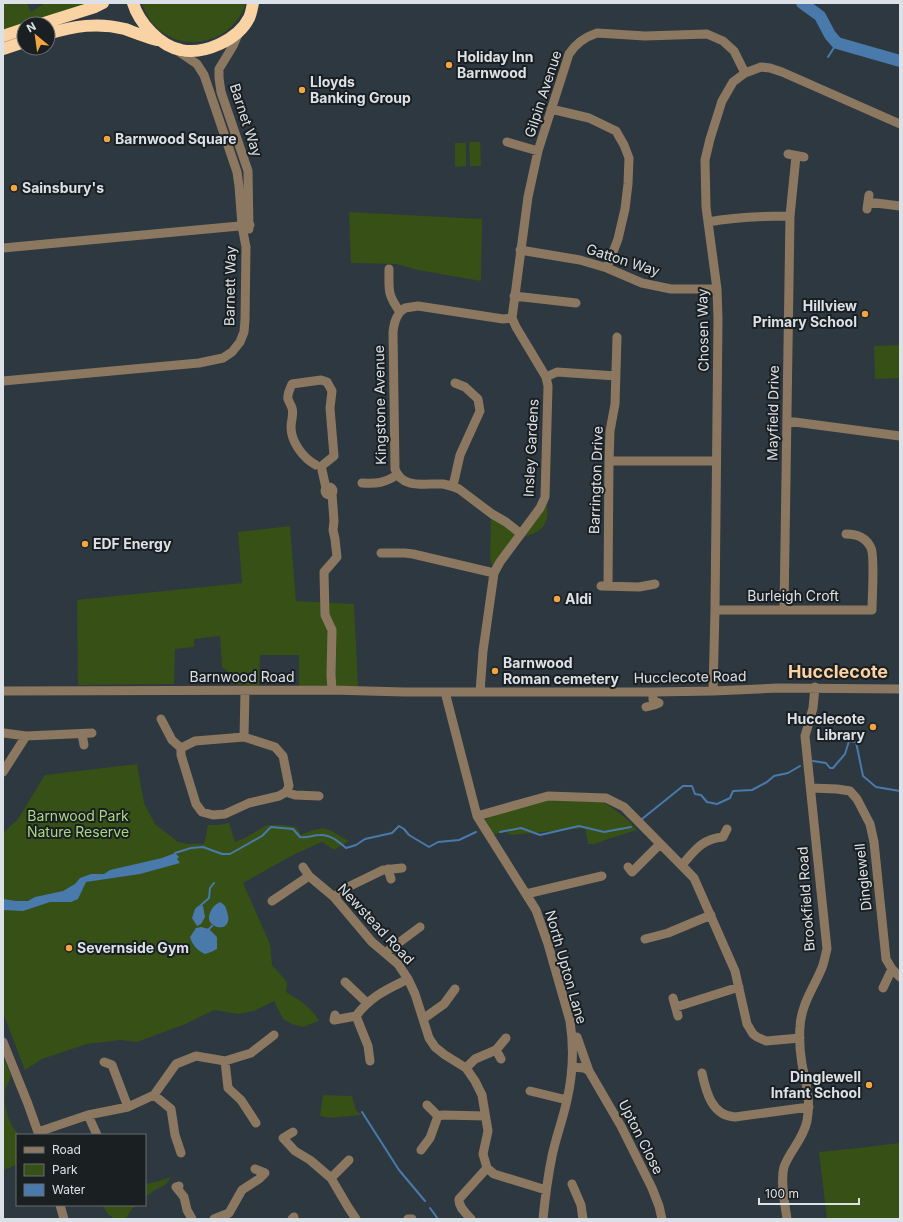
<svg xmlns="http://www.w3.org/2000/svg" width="903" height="1222" font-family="Inter,sans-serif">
<rect width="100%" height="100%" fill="#2e3840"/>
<path fill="#365016" d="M3,3H27L31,12L45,3H94L29,24H24L3,32Z
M142,3H246C229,54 158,56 142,3Z
M469,142H480L481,166H470Z
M455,143H466V166L455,167Z
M349,212L482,219L481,281L418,270L397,264L351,263Z
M900,345V378L875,379L874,346Z
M545,497C552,522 544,534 519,537L494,573L490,558L491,512L522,535Z
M290,526L296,601L354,604L358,686H299V655H260L259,686L232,684V675L222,667L220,636L194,639V647L175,649L174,684L78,685L77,600L242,583L238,532Z
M137,764L144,803L155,824L178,842L188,844H204L208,825H218L229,823L235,842L245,838L267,825H282L296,827L301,835C307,832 320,827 326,829C334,831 342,838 349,841L334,850L322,842L295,854L243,883L270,944L272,965L287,982L286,992C299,1000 312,1007 319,1021L303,1027L292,1024L283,1019L274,1001L254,1011L238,1014L214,1010L183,1025L137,1042L121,1040L87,1044L42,1059L25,1070L3,1013V833L18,819L45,775Z
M546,800L604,802L628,820L637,830L608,839L595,844H588L585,828L511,835L506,832L491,835L483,822L494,813Z
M3,1057L11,1076L5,1090V1104L8,1117L13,1128L20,1135H17V1165L3,1170Z
M323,1095L352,1096L356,1110L361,1115L331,1118L320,1116Z
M900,1143V1219H827L819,1152L858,1148Z
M171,1177L165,1185L155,1190L145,1197V1184L155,1182Z
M102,1205H137L131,1210L126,1219H114L108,1214Z"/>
<path fill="#497aab" d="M175,853L179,857L177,859L180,863L140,874L86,882L78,899L71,902H50L23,911L3,910V899L16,901H28L35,897L63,891L75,884L80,878L91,874H104L110,870L162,858Z
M220,902C227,906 226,909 228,915C232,935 203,928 210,913C212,908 214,905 220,902Z
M198,906H203L205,917L201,924L197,926L192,918L195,909Z
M201,927L209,929L217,937V949L211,952L205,954C197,950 193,946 190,937L196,928Z"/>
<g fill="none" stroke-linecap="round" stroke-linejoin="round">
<path stroke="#497aab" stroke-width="2" d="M828,57L837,43
M813,761L826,763L830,768H833L845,754L849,741L856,742L863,776L876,787L900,791
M642,819L683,786H692L695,794L701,795L707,802L717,804L730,798L733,791L752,790L767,782L774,776L788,773L800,766
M500,832L521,828L540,835L579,826L604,832L631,827
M175,853L191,848L203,847L222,854H230L262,836L271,827L293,829L300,837C308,838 312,835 320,835C330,834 339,842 346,848L356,845L365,839L392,833L399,826L404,829L409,835L429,847L438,842L459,840L476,832
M200,906L209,898L210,888L214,883
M209,929L212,926
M362,1112L399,1170L425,1201
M430,1208L438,1219"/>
<path stroke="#497aab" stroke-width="12" d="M802,3L820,16L830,35L837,43L900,61"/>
<path stroke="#8c7861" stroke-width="9" d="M239,32L233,46L219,69V78L221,92L248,171L249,229
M551,109L589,118L616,131L624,145L629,158L628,184L625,209L618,239L607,268
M507,142L538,151
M788,154L804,157
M868,202L900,206
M867,209L869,195
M708,222C735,217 762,216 790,216
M3,248L250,225
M520,250L580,260L607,268L642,283L671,289H717
M389,269C389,290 387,294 400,312C395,319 394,324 393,332L395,469C402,490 427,483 443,484C449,485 454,487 459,489L492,514L506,522L521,534
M514,296L576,303
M400,312L405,308L418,306L503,319L512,318
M546,377L557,372L616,376
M3,381L199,363L223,358L232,352L240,342L244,332L245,320L246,247L242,226L239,186L237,172L204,75L197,64L178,51
M787,421L900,436
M609,461H716
M316,465C303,458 291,442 291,427C291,420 294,415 292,408C291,405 289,402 288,399C287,394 290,389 292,384L321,380L327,382L332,391L330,408L334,456L324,464
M322,470L326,488
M362,483C377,484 384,483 397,475
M453,486L460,455L480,411L478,399L465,387L455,383
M325 491a4 4 0 1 1 8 0a4 4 0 1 1-8 0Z
M332,494L334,521L333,530L335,539L337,557L324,572L325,615L332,630L331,675L332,690
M381,553H405L413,554L494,573
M601,586L639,587L655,584
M608,586L609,461L610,431L615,404L617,337
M715,610H872C872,598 875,556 871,548C866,537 856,534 846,534
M784,610L790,216L796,156
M3,691L332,690L404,692H653L713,691L778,688L900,689
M713,691L715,610L718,319L717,289L706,207L705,160L710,139L722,101L733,82L745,73L761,67L770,68L782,72L900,124
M445,692L477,816L536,910L548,944L570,1021C574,1047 573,1074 567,1100C563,1119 556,1137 552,1156C548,1176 545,1198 543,1219
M480,692L483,651L494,573L500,562L540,508L545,497L548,386L546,377L516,327L512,318L528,197L538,151L569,54C576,43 585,37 597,33L645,36L707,34L723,41L734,51L745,73
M646,707L654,705L659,703L653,700V692
M161,719L172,740L181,748
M4,733L26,736
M82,734L84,745
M244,737L275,747L283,756L289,786L286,792L279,796L249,803L225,814L213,815L202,812L196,804L181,755V748L195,741Z
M244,737L245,691
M3,772L26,736L92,733
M811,788L837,789L850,791L857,799L870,824L874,842L886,959L892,969L900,977
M286,792L295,795L319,796
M477,816L548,796L606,798L624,807L694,878L735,971L747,1024L753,1034L757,1037L766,1041L800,1038
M682,865C695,850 702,839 723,837L727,829
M303,867L309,876
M628,867L632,872L660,844
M388,869L391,879
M526,894L602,876
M334,897L348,887L383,870L402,868
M272,901L309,876L334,897L372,942L398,964L408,979L415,994L429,1038L435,1047L445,1055L466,1068L475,1081L482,1095L488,1131L483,1154L487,1168L494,1174L546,1190
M645,939L668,933L711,915
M385,953L420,927
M345,982L367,1003
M883,988L892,969
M673,998L678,1016
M676,1007L739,987
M335,1015L334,1020L356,1016C371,996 386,990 408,979
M356,1016L368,1046L370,1061
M423,1019L444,1004L455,989
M577,1037L589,1071
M3,1042L28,1104L39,1135
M496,1050L501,1059
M225,1061L228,1088L241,1100L256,1123
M104,1062L112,1065L128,1107
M572,1067L584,1068L589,1071L621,1126L652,1188L659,1206L662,1219
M466,1068L475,1059L496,1050L506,1038
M702,1073C706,1092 712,1116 735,1117L809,1107
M530,1091L567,1100
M154,1095L171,1109L175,1135L181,1153
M427,1105L438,1116
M88,1115L97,1135
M38,1132L88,1115L128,1107L154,1095L176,1064L196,1056L225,1061L251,1053L274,1035
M293,1132L283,1138L295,1151L310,1160L331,1178L348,1207L356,1219
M421,1150L430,1138L438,1116L443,1115L485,1116
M331,1178L349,1160
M572,1184L581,1205L583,1219
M179,1186L176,1187L184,1197L187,1210L192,1219
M60,1205L64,1219
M214,1219L229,1213L242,1190L259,1179L265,1173L255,1169
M292,1219L294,1217
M408,1219H412
M471,1219C466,1213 458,1207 459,1199L487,1168
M787,1219C785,1204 780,1181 784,1167C790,1150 803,1140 807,1121C811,1098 806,1085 802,1064C800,1052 799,1039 800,1027C801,1005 813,989 821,970C824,964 825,956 827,949L805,736L813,708L815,687"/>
<path stroke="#fad3a5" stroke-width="12" d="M133,3C139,23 160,46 181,50C204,55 238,40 249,18C251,14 252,8 253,3
M41,24L95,7L103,3
M48,34C74,26 98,22 125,29C136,33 146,37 157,40
M3,36L24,29
M3,49L24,42"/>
</g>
<g fill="#f2a541" stroke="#1a1f22" stroke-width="1.5">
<circle cx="449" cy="65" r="4"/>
<circle cx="302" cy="90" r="4"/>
<circle cx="107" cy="139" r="4"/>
<circle cx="14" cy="188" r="4"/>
<circle cx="865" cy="314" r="4"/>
<circle cx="85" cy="544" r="4"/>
<circle cx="557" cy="599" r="4"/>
<circle cx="495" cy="671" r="4"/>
<circle cx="873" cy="727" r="4"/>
<circle cx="69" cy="948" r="4"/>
<circle cx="869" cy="1085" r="4"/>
</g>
<g text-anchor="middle" stroke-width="4" stroke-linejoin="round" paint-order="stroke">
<g font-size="14" font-weight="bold" fill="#dbe1e6" stroke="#1a1f22" text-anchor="start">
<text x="457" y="62">Holiday Inn<tspan x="457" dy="16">Barnwood</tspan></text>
<text x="310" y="87">Lloyds<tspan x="310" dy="16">Banking Group</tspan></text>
<text x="115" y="144">Barnwood Square</text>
<text x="22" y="193">Sainsbury's</text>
<text x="857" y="311" text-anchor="end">Hillview<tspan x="857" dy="16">Primary School</tspan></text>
<text x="93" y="549">EDF Energy</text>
<text x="565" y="604">Aldi</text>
<text x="503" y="668">Barnwood<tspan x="503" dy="16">Roman cemetery</tspan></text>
<text x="865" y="724" text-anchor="end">Hucclecote<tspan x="865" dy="16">Library</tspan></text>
<text x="77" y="953">Severnside Gym</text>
<text x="861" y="1082" text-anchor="end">Dinglewell<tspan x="861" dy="16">Infant School</tspan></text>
</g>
<g font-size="14" fill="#dbe1e6" stroke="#1a1f22">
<text transform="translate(543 94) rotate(-72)" y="5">Gilpin Avenue</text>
<text transform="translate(246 120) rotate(72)" y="5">Barnet Way</text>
<text transform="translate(623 260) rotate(18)" y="5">Gatton Way</text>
<text transform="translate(230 286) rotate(-89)" y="5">Barnett Way</text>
<text transform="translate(703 330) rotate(-91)" y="5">Chosen Way</text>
<text transform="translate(380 405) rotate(-91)" y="5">Kingstone Avenue</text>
<text transform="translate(773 413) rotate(-89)" y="5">Mayfield Drive</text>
<text transform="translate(531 448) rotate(-87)" y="5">Insley Gardens</text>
<text transform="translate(596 480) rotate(-88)" y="5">Barrington Drive</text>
<text x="793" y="601">Burleigh Croft</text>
<text x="242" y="682">Barnwood Road</text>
<text transform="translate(690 677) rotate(-1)" y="5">Hucclecote Road</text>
<text transform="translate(863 877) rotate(-96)" y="5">Dinglewell</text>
<text transform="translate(806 899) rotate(-94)" y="5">Brookfield Road</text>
<text transform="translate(376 924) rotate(47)" y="5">Newstead Road</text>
<text transform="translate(566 967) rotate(74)" y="5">North Upton Lane</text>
<text transform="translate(641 1137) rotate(63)" y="5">Upton Close</text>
</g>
<g font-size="14" fill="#abd781" stroke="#1a1f22">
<text x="78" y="821">Barnwood Park<tspan x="78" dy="16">Nature Reserve</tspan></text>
</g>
<g font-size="18" font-weight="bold" fill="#fdd1a0" stroke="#1a1f22">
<text x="838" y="678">Hucclecote</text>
</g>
</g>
<rect width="903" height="1222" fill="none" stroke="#dbe1e6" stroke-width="8"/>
<rect x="16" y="1134" width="130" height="72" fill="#1a1f22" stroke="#676d70"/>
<rect x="24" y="1147" width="20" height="6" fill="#8c7861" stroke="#676d70"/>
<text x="52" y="1154" font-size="12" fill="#dbe1e6">Road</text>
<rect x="24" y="1164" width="20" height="12" fill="#365016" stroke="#676d70"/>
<text x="52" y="1174" font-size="12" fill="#dbe1e6">Park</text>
<rect x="24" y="1184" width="20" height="12" fill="#497aab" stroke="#676d70"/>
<text x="52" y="1194" font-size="12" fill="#dbe1e6">Water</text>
<g transform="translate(36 36) rotate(331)"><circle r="19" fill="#1a1f22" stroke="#676d70"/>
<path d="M0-3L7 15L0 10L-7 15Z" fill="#f2a541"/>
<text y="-6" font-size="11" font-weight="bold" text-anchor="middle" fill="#dbe1e6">N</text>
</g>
<path d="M759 1198v6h100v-6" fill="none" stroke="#dbe1e6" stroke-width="2"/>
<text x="765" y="1198" font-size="12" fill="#dbe1e6" stroke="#1a1f22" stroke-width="3" paint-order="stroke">100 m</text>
</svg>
